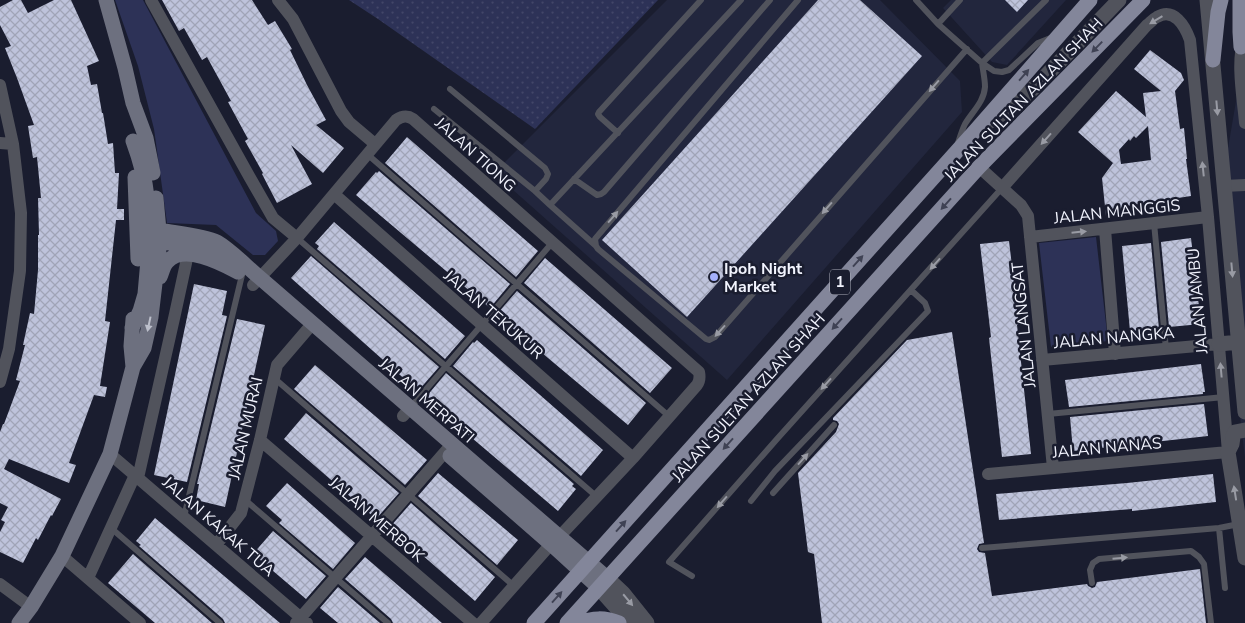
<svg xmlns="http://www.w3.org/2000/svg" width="1245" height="623" font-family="'Nunito Sans',sans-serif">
<defs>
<pattern id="grass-dots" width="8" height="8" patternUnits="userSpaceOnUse" patternTransform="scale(1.25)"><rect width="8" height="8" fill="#2d3257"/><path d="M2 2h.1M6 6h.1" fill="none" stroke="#424668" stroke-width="1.8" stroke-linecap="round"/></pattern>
<pattern id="building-cross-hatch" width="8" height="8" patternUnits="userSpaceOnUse" patternTransform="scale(1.25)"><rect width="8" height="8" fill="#bec3db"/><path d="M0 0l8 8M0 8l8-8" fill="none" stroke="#a0a4b7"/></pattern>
</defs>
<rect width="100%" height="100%" fill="#1a1d2f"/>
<path fill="#22263d" d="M667,0H880L960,81L962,112L727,380L494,173Z
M951,0H1066L1007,65L992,62L943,8Z
M1245,48V458L1239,408L1226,160Z"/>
<path fill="url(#grass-dots)" d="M349,0H658L535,129L378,19Z"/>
<path fill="#2d3257" d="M115,0H143L256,213L276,231L278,241L265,255H253L216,225L167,223L154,129L138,66Z
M1096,237L1108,341L1051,347L1039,243Z"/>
<path fill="url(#building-cross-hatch)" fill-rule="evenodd" d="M13,0H21L28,13L54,0H71L99,61L87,66L91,85L97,84L102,113H103L108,144L113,143L115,173H119L117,209H124V220H116L105,321L110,322L100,386L107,387L105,397L94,395L69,463L76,465L69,483L9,459L4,469L61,499L52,516L51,515L38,540L36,538L23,563L0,552V532L5,522L1,520L8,507L0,503V432L3,424H4L20,381L16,380L25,345H23L30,313L34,314L38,270V235H39L38,198H41L37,157L33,158L28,126L34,125L17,78L5,48L11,46L0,25V7Z
M162,0H252L268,25L275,21L292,49L290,50L307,85L326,120L316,125L344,148L323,173L291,145L312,184L277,203L262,174L263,173L245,141L248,139L228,102L231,101L207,57L202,60L184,28L179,31Z
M818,0H860L922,56L687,317L602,240Z
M1005,0H1028L1017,12Z
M1150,50L1181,73L1184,80L1175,91L1180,129L1184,128L1187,159H1186L1191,196L1126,206L1127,215L1106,216L1102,178L1113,163L1078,132L1116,91L1146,117L1143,93L1161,91L1134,69ZM1148,126L1151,160L1121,164L1119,150L1129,139L1130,141L1134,136L1136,138Z
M407,137L538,251L516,277L385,163Z
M379,171L510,284L490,308L356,195L376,172L377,173Z
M334,222L465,336L445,359L317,249L319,246L315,243Z
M1191,238L1201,324L1169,327L1161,242Z
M1009,241L1019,325H1017L1031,454L1002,457L989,338L991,337L980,244Z
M1151,243L1159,329L1130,331L1122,246Z
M311,256L439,367L418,391L291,278Z
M545,258L672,368L650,393L524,283Z
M194,284L227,291L222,315L227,316L187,482L154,475Z
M517,291L646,403L628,425L499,317V316L497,314Z
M237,319L265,325L225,507L196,500L199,484H197Z
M952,332L984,543L979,544L977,549L979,552L985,553L992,596L1087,584L1088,586L1092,588L1095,587L1097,582L1200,569L1206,623H822L814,554L808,552L798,473L836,432L839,424L837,421L833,420V418L907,340Z
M477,340L603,450L581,476L453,366L473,342L474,343Z
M1201,364L1205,392H1203V394L1069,407L1065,380Z
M315,365L427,460L405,485L294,389Z
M446,373L574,484L572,486L576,489L558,511L426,399V397Z
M1204,404L1208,436L1073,451L1070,417Z
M306,413L399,493L376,519L284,439Z
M438,473L518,540L497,565L418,496Z
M1213,474L1216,502L1132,511V509L999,520L996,494L1127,483Z
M287,483L355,543L333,569L279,523L282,520L266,506Z
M411,503L495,577L475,601L390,527Z
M155,518L280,623H225L223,619L139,546L141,545L136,541Z
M273,531L326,576L306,599L253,554Z
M133,554L212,623H155L108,583Z
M365,557L442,623H393L391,619L345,579Z
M338,587L380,623H338L320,608Z"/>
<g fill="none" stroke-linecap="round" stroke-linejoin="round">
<path stroke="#51535c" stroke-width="6" d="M798,0L595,239L596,246L598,249L706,339L709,340L715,337L967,49
M916,0L938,24L982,63L994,71L1002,72L1009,70L1038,43L1053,37
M938,24L960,0
M982,63L1046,0
M450,89L545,168L548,174L546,179L535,191
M434,109L535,191L550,205
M618,133L600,117L598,114L599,112L701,0
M958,143C960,137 962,130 965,124C972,112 984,102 985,87C985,79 983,71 982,63
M367,154L670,417
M574,179L597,195L601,194L604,192L770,0
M1154,223L1166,349
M297,238L596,496
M596,246L550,205L741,0
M274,378L514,586
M410,408L552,243
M1048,414L1224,397
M773,493L834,425
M244,499L388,623
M751,501L775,471L928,311L925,303L911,290
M184,517L242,275
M111,528L220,623
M1219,528L1225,588
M982,548L1219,528L1239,524
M692,576L669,562L777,439L1002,188
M1092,583L1090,570L1093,563L1099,559L1191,551L1199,557L1204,564L1211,623"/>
<path stroke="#51535c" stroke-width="12" d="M151,0L249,176L273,218L297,238
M278,0L293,19L341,111L349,122L375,144
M1244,39C1236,61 1243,99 1245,123
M0,85L13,144L21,213L20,271L9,349L0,382
M0,143L13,144
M979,167L1021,205L1028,216L1053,468
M1224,186L1245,185
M334,194L633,458
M1105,229L1115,354
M1030,237L1208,217
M253,285L297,238L396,120C402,116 407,115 413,119L699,372C700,377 700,381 697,385L633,458L559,537
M1042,360L1219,344
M403,416L410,408
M260,440L473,623
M110,454L307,623
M988,474L1228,452L1208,217L1190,40C1185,26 1174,7 1157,17C1153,19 1150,23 1147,25L1002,188
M138,478L175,314L188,254
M216,545L241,513L260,440L277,365L313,323
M62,556L140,623
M88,578L135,475
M0,584L31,607
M296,623L452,444
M481,623L551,544"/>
<path stroke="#51535c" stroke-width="15" d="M1207,0L1245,412
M981,127L1008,110L1035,87L1119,0
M1219,344L1239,342
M1245,430L1235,432L1233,437L1232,444L1228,452L1245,558
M607,578L623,593L647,623
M598,587L630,623"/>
<path stroke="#6d707f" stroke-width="15" d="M106,0L125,68L133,103L146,138L153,173
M133,141C140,160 145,177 147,197C148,205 146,229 150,235C158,245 199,246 213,252C217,253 221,257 225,260
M135,177L138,259
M160,277C162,273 163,266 167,262C183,243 221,263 238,272
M132,328L140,311L145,294L148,260L147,245L150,239L160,230C175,233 204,236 217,242C231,250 247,267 259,277L607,578
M133,367L131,346L133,319
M450,456L551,544L598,587
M19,623L31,607L62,556L110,454L133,367L144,348L151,317L160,241L156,198"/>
<path stroke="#83869a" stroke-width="15" d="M1240,0V32L1241,47
M1213,60L1218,12L1221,0
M534,623L976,130L1090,0
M567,623L979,167L1143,0
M578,623C593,618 604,617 619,623"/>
</g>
<defs><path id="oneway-solid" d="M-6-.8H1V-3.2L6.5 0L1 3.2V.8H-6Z" transform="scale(1.25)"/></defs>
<g fill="#999ba4">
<use href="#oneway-solid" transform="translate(1156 20) rotate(149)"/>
<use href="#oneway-solid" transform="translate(934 86) rotate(131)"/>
<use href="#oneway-solid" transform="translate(1217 108) rotate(85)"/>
<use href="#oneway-solid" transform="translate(1046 139) rotate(132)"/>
<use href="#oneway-solid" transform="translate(1203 169) rotate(-96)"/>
<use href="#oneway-solid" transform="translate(827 208) rotate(131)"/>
<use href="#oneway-solid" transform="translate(613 217) rotate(-49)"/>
<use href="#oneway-solid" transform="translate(1079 232) rotate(-6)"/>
<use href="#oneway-solid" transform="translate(935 264) rotate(132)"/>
<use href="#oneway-solid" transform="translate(1232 270) rotate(85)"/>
<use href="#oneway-solid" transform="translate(720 331) rotate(132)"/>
<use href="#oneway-solid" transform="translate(1221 370) rotate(-95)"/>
<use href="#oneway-solid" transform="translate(826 384) rotate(132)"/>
<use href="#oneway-solid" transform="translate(803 459) rotate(-48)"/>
<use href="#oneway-solid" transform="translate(1235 493) rotate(-99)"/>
<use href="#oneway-solid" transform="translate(722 502) rotate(131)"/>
<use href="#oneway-solid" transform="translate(1120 558) rotate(-5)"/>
<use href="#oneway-solid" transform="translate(628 600) rotate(50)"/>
</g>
<g fill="#3f4254">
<use href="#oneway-solid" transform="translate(1097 47) rotate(134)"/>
<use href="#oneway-solid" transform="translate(1024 75) rotate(-49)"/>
<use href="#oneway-solid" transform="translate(946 204) rotate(132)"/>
<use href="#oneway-solid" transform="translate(858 261) rotate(-48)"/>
<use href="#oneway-solid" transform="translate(837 324) rotate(132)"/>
<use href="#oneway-solid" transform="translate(728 444) rotate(132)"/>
<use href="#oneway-solid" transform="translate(621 526) rotate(-48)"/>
<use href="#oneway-solid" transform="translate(557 597) rotate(-48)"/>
</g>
<use fill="#bcbfcb" href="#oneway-solid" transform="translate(149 324) rotate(102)"/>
<circle fill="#a5b1fc" stroke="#1a1d2f" stroke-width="2" cx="714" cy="277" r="5"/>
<g text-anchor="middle" stroke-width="5" stroke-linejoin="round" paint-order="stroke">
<rect fill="#1a1d2f" stroke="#b0b3bf" stroke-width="1" x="830" y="269.5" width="20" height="25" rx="4"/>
<g font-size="15" font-weight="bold" fill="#f1f3fd">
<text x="840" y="287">1</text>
</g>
<g font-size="16" fill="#f1f3fd" stroke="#1a1d2f">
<text transform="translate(1023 99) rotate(-46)" y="6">JALAN SULTAN AZLAN SHAH</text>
<text transform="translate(476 154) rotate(42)" y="6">JALAN TIONG</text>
<text transform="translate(1117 211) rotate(-6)" y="6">JALAN MANGGIS</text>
<text transform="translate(1197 301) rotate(-95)" y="6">JALAN JAMBU</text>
<text transform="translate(494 314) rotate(41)" y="6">JALAN TEKUKUR</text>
<text transform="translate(1023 325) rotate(-96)" y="6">JALAN LANGSAT</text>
<text transform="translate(1114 337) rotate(-5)" y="6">JALAN NANGKA</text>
<text transform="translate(748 397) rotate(-48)" y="6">JALAN SULTAN AZLAN SHAH</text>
<text transform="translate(427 400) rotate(41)" y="6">JALAN MERPATI</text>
<text transform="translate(245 428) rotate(-77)" y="6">JALAN MURAI</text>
<text transform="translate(1107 447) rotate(-5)" y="6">JALAN NANAS</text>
<text transform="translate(377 519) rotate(41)" y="6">JALAN MERBOK</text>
<text transform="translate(219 526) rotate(41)" y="6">JALAN KAKAK TUA</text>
</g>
<g font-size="16" font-weight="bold" fill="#f1f3fd" stroke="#1a1d2f" text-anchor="start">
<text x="724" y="274">Ipoh Night<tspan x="724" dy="18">Market</tspan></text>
</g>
</g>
</svg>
